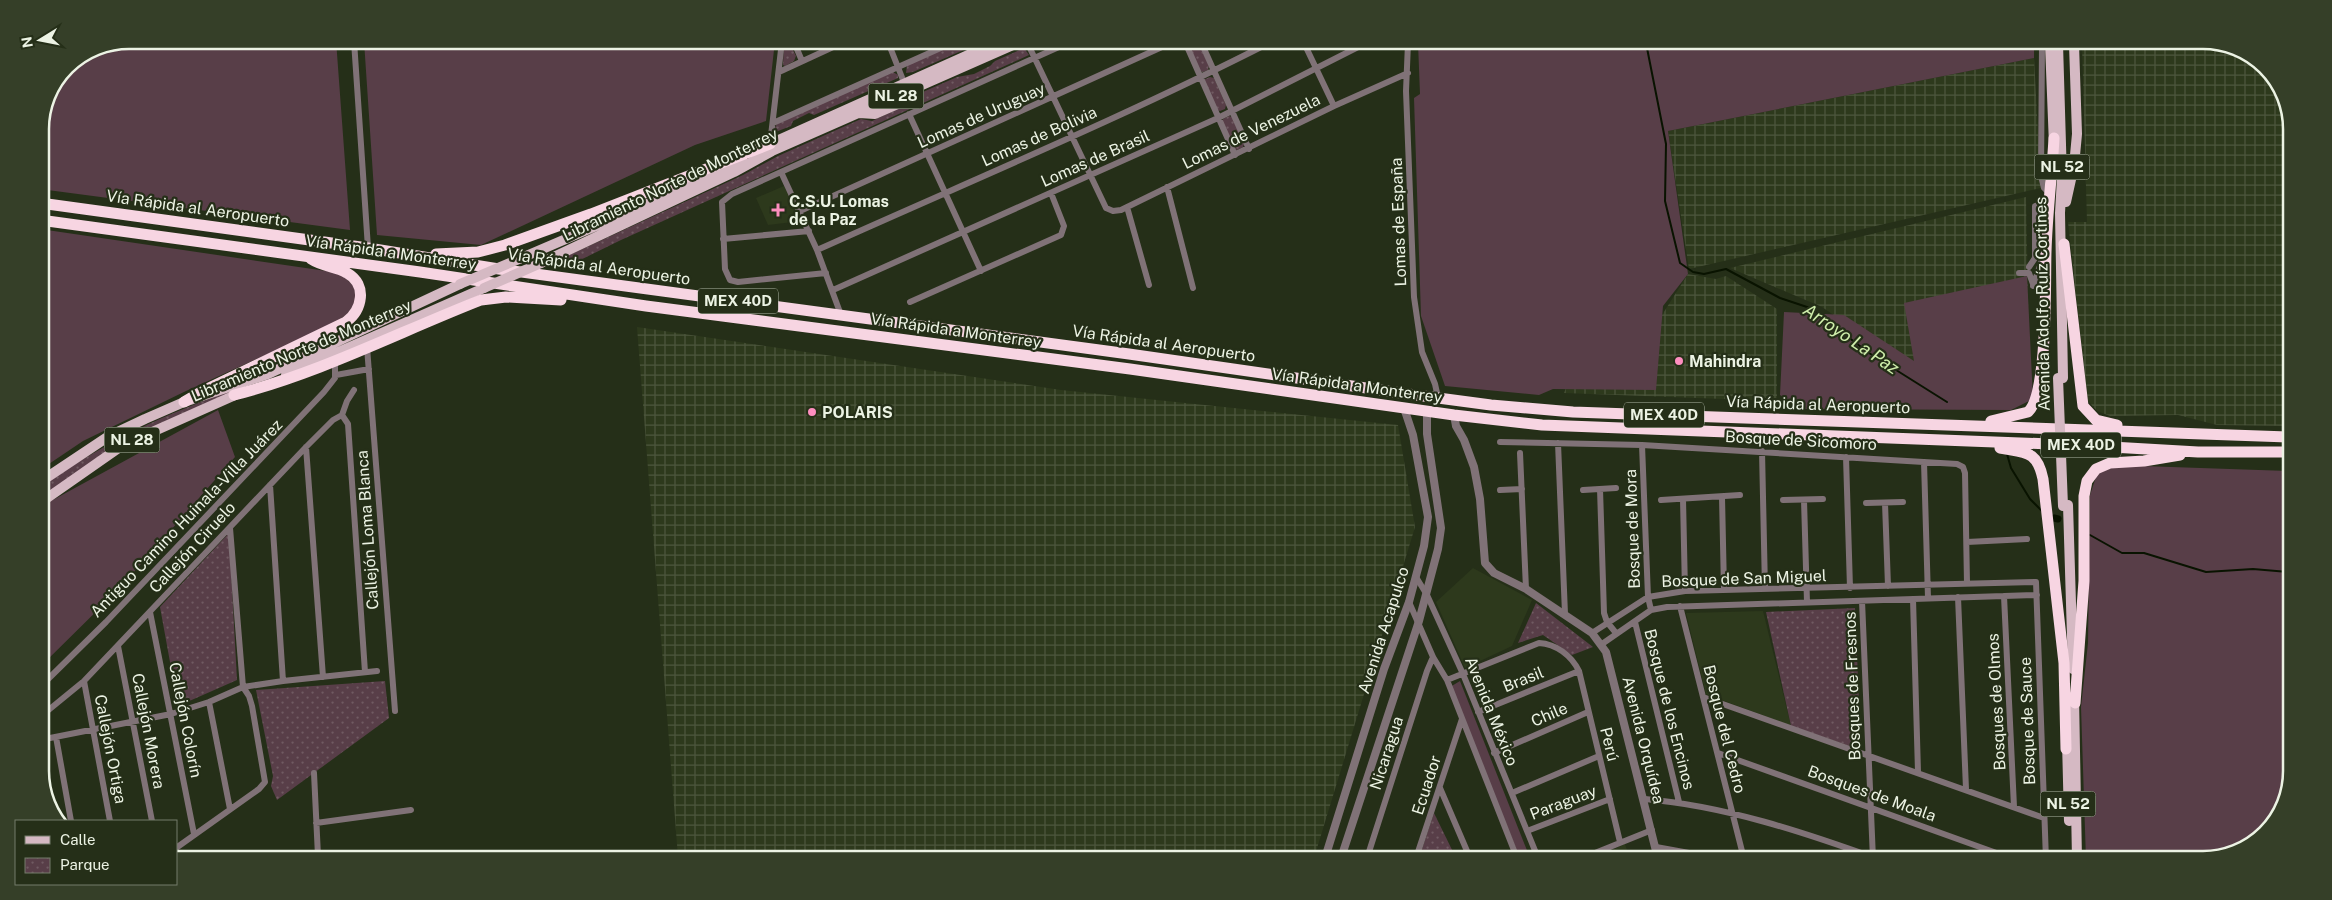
<svg xmlns="http://www.w3.org/2000/svg" width="2332" height="900" font-family="'Public Sans',sans-serif">
<defs>
<pattern id="industrial-grid" width="8" height="8" patternUnits="userSpaceOnUse" patternTransform="scale(1.25)"><rect width="8" height="8" fill="#2d391c"/><path d="M0 4h8M4 0v8" fill="none" stroke="#4c563d"/></pattern>
<pattern id="park-dots" width="8" height="8" patternUnits="userSpaceOnUse" patternTransform="scale(1.25)"><rect width="8" height="8" fill="#583e48"/><path d="M2 2h.1M6 6h.1" fill="none" stroke="#705a62" stroke-width="1.8" stroke-linecap="round"/></pattern>
</defs>
<rect width="100%" height="100%" fill="#252f18"/>
<path fill="#2d391c" d="M784,186L801,221L768,225L756,198Z
M1473,568L1532,600L1512,646L1465,668L1436,602Z
M1763,611L1791,726L1706,694L1686,613Z
M1625,844L1630,859H1594Z"/>
<path fill="url(#industrial-grid)" d="M2082,44L2232,45L2274,75L2292,123L2290,426L2217,425L2178,415L2110,416L2097,411L2088,401L2068,222H2087Z
M2034,58L2041,188L1689,269L1668,131Z
M2026,197L2030,395L1960,401L1822,307L1730,268Z
M1688,274L1716,279L1726,276L1777,309V401L1564,393L1578,357L1662,315Z
M637,327L1061,390L1398,425L1415,527L1314,858L678,857Z"/>
<path fill="#583e48" d="M129,40H336L350,230L40,189V123L66,66L95,47Z
M364,41H775L766,121L695,145L481,245L377,235Z
M1418,43L2034,44V58L1668,131L1688,274L1663,306L1656,390L1553,389L1539,395L1445,386L1421,316L1414,98L1420,94Z
M40,229L340,273L355,287C357,308 350,312 334,324L186,391L83,441L40,470Z
M2027,276L2033,399L2011,410L1800,409L1780,395L1784,312L1844,315L1914,361L1904,303Z
M218,410L235,457L120,588L40,667V507Z
M2113,465L2289,471L2287,800L2257,842L2203,860H2086L2081,707L2088,643L2090,495L2097,474Z
M1460,681L1530,858H1520L1450,687Z"/>
<path fill="url(#park-dots)" d="M784,42H789L796,56L794,61L785,66L783,65Z
M960,42H982L913,72L906,73L907,65Z
M1187,42H1198L1209,66L1208,70L1203,72L1199,71Z
M1024,48L1029,55L621,240L564,268H558L552,263L743,175L778,156L861,119L872,121L913,102L916,95L957,77L974,74L990,66L995,61Z
M893,72L898,75V78L814,115L809,113L793,121L791,126L773,133L777,123Z
M1210,77L1214,78L1226,105L1225,109L1220,111L1215,109L1204,83L1205,79Z
M1229,116L1232,117L1244,144L1243,147L1237,150L1234,149L1222,123L1223,119Z
M240,388L123,441L40,498V488C102,443 168,412 240,388Z
M229,533L237,680L178,706L160,607Z
M1536,603L1593,647L1572,655L1543,635L1518,643Z
M1855,608L1861,750L1791,726L1766,612Z
M385,681L389,718L277,800L271,786L273,776L256,690Z
M1434,813L1456,858H1419Z"/>
<g fill="none" stroke-linecap="round" stroke-linejoin="round">
<path stroke="#091300" stroke-width="2" d="M1646,43L1666,144L1665,201L1680,263L1693,272L1704,274L1726,269L1780,298L1810,308L1869,353L1947,402
M2007,454L2011,468L2030,499L2043,512
M2090,535L2122,553H2144L2206,572L2253,569L2289,572"/>
<path stroke="#091300" stroke-width="7" d="M2054,518L2058,519"/>
<path stroke="#807277" stroke-width="6" d="M354,41L368,248
M794,42L802,61
M888,42L905,85
M1027,42L1106,208L1113,211L1121,210L1334,106L1408,73
M1185,42L1235,155
M1201,42L1249,149
M1304,43L1334,106
M1408,43L1406,91L1414,297L1422,352L1435,384L1437,393L1436,397
M779,72L844,42
M909,114L981,271
M773,123L954,42
M770,144L782,41
M781,172L817,250L841,315
M1167,187L1193,288
M1127,207L1149,285
M800,211L1173,42
M723,239L809,231
M817,250C968,182 1122,118 1269,43
M2029,267L2035,258V206L2047,202L2048,192L2044,188L2041,176L2042,44
M826,273L738,282L730,280L725,269L722,202L732,194L1070,42
M2019,273H2029L2033,284
M2033,286L2043,257
M833,290L1218,118L1366,43
M910,302L1061,235L1064,226L1051,193
M367,347L395,711
M336,375L369,369
M342,415L348,424L365,672
M1500,442L1642,445L1957,464L1963,467L1965,473L1967,583
M1558,443L1565,614
M1642,445L1648,597L1651,610
M306,447L323,677
M1762,451L1765,589
M1520,453L1526,589
M1846,457L1850,588
M1924,462L1928,598
M270,485L283,681
M1600,489L1604,613L1607,622L1616,633
M1500,490L1522,489
M1583,490L1616,488
M1722,497L1724,589
M1683,499L1685,591
M1661,500L1740,495
M1783,500L1823,499
M1804,500L1807,602
M1866,503L1903,502
M1885,503L1888,586
M1967,542L2027,539
M1416,577L1427,595L1463,674L1538,858
M2004,596L2014,807
M1958,597L1966,789
M1913,599L1918,772
M1862,601L1873,859
M1409,602L1433,657L1447,680L1517,858
M1680,606L1744,859
M150,612L194,834
M1635,622L1679,802
M1592,633L1648,597L1685,591L2036,582L2046,860
M1602,644L1651,610L1667,607L2037,595
M118,646L152,821
M1447,680L1539,643C1556,644 1571,655 1579,671L1620,842
M84,681L110,821
M40,687L106,622L324,392L335,378V361
M1703,697L2044,818
M209,702L230,809
M1478,712L1579,671
M40,717L84,681L306,447L333,420L342,415L347,401L354,390
M56,737L71,821
M40,740L171,714L209,702L243,687L283,681L377,671
M1494,753L1588,712
M1718,753L2016,860
M314,773L318,856
M1440,788L1470,858
M1512,793L1599,756
M1645,799C1725,806 1803,832 1878,859
M316,823L411,810
M1527,831L1610,799
M1656,847L1722,859
M176,848L259,789L265,782L252,706L249,696L243,687L230,528
M1367,858L1427,671L1433,657
M1416,858L1462,719
M1580,859L1652,830"/>
<path stroke="#807277" stroke-width="8" d="M1454,415L1456,426L1464,440L1474,467L1480,499L1485,563L1494,573L1526,589L1592,633L1606,652L1658,859
M1325,858L1384,669L1409,602L1424,546L1428,517L1413,435L1404,408
M1341,858L1419,621L1438,549L1441,528L1427,434V412"/>
<path stroke="#d5b9c3" stroke-width="10" d="M2050,44L2054,145
M2058,44L2062,178L2060,213L2063,378
M859,113L875,114L907,100L909,97L903,86
M763,147L997,42
M2066,202L2074,166L2077,134L2074,44
M519,259L645,205L742,159
M541,263L734,172L772,151L1020,42
M286,375L484,288
M40,482L109,436L145,419L184,402L268,374L460,284
M40,503L123,445L242,392
M2068,505L2073,669
M2074,696L2077,860
M2067,741L2069,821"/>
<path stroke="#f7d5e2" stroke-width="11" d="M40,203L368,248L499,269L1129,354L1408,394L1491,405L1573,412L2290,437
M40,220L420,272L646,306L1130,369L1454,415L1542,425L2077,445L2198,452H2290
M2064,244L2083,406L2096,420L2117,425
M436,254L478,252L505,245L591,214L770,144
M234,395C320,373 399,332 481,300L506,297L561,300
M184,402L201,392L346,322C362,310 368,285 347,273C336,266 323,267 311,259
M1991,421L2028,412C2048,394 2045,282 2046,252C2047,214 2052,176 2054,138
M2000,448C2026,453 2037,450 2043,479L2064,663L2066,749
M2075,703L2084,581V496L2087,481L2096,469L2110,463L2144,461L2180,455"/>
<path stroke="#d5b9c3" stroke-width="10" d="M460,284L519,259
M484,288L541,263
M2058,378L2063,506"/>
</g>
<g fill="#fd8ebf" stroke="#252f18" stroke-width="2">
<path d="M775.5 202.5h5v5h5v5h-5v5h-5v-5h-5v-5h5z"/>
<circle cx="1679" cy="361" r="5"/>
<circle cx="812" cy="412" r="5"/>
</g>
<g text-anchor="middle" stroke-width="4.5" stroke-linejoin="round" paint-order="stroke">
<g fill="#252f18" stroke="#b0b8a7" stroke-width="1">
<rect x="868.5" y="83.5" width="55" height="25" rx="4"/>
<rect x="2034.5" y="154.5" width="55" height="25" rx="4"/>
<rect x="698" y="288.5" width="80" height="25" rx="4"/>
<rect x="1624" y="402.5" width="80" height="25" rx="4"/>
<rect x="104.5" y="427.5" width="55" height="25" rx="4"/>
<rect x="2041" y="432.5" width="80" height="25" rx="4"/>
<rect x="2040.5" y="791.5" width="55" height="25" rx="4"/>
</g>
<g font-size="15" font-weight="bold" fill="#ecf3e4">
<text x="896" y="101">NL 28</text>
<text x="2062" y="172">NL 52</text>
<text x="738" y="306">MEX 40D</text>
<text x="1664" y="420">MEX 40D</text>
<text x="132" y="445">NL 28</text>
<text x="2081" y="450">MEX 40D</text>
<text x="2068" y="809">NL 52</text>
</g>
<g font-size="16" fill="#ecf3e4" stroke="#252f18">
<text transform="translate(981 115) rotate(-24)" y="6">Lomas de Uruguay</text>
<text transform="translate(1251 131) rotate(-26)" y="6">Lomas de Venezuela</text>
<text transform="translate(1039 136) rotate(-24)" y="6">Lomas de Bolivia</text>
<text transform="translate(1095 158) rotate(-24)" y="6">Lomas de Brasil</text>
<text transform="translate(670 184) rotate(-26)" y="6">Libramiento Norte de Monterrey</text>
<text transform="translate(198 208) rotate(8)" y="6">Vía Rápida al Aeropuerto</text>
<text transform="translate(1398 222) rotate(-92)" y="6">Lomas de España</text>
<text transform="translate(391 252) rotate(8)" y="6">Vía Rápida a Monterrey</text>
<text transform="translate(599 266) rotate(8)" y="6">Vía Rápida al Aeropuerto</text>
<text transform="translate(2042 304) rotate(-91)" y="6">Avenida Adolfo Ruíz Cortines</text>
<text transform="translate(956 330) rotate(8)" y="6">Vía Rápida a Monterrey</text>
<text transform="translate(1164 343) rotate(8)" y="6">Vía Rápida al Aeropuerto</text>
<text transform="translate(301 350) rotate(-23)" y="6">Libramiento Norte de Monterrey</text>
<text transform="translate(1357 385) rotate(8)" y="6">Vía Rápida a Monterrey</text>
<text transform="translate(1818 404) rotate(2)" y="6">Vía Rápida al Aeropuerto</text>
<text transform="translate(1801 440) rotate(3)" y="6">Bosque de Sicomoro</text>
<text transform="translate(186 518) rotate(-46)" y="6">Antiguo Camino Huinala-Villa Juárez</text>
<text transform="translate(1632 529) rotate(-92)" y="6">Bosque de Mora</text>
<text transform="translate(367 530) rotate(-94)" y="6">Callejón Loma Blanca</text>
<text transform="translate(192 547) rotate(-47)" y="6">Callejón Ciruelo</text>
<text transform="translate(1744 578) rotate(-2)" y="6">Bosque de San Miguel</text>
<text transform="translate(1383 630) rotate(-72)" y="6">Avenida Acapulco</text>
<text transform="translate(1523 679) rotate(-22)" y="6">Brasil</text>
<text transform="translate(1852 686) rotate(-92)" y="6">Bosques de Fresnos</text>
<text transform="translate(1996 702) rotate(-93)" y="6">Bosques de Olmos</text>
<text transform="translate(1670 709) rotate(76)" y="6">Bosque de los Encinos</text>
<text transform="translate(1492 711) rotate(68)" y="6">Avenida México</text>
<text transform="translate(1549 714) rotate(-23)" y="6">Chile</text>
<text transform="translate(186 720) rotate(79)" y="6">Callejón Colorín</text>
<text transform="translate(2027 721) rotate(-92)" y="6">Bosque de Sauce</text>
<text transform="translate(1725 729) rotate(76)" y="6">Bosque del Cedro</text>
<text transform="translate(149 731) rotate(79)" y="6">Callejón Morera</text>
<text transform="translate(1644 740) rotate(76)" y="6">Avenida Orquídea</text>
<text transform="translate(1610 744) rotate(76)" y="6">Perú</text>
<text transform="translate(111 749) rotate(79)" y="6">Callejón Ortiga</text>
<text transform="translate(1386 753) rotate(-72)" y="6">Nicaragua</text>
<text transform="translate(1426 785) rotate(-72)" y="6">Ecuador</text>
<text transform="translate(1872 793) rotate(20)" y="6">Bosques de Moala</text>
<text transform="translate(1563 802) rotate(-21)" y="6">Paraguay</text>
</g>
<g font-size="16" font-weight="bold" fill="#ecf3e4" stroke="#252f18" text-anchor="start">
<text x="789" y="207">C.S.U. Lomas<tspan x="789" dy="18">de la Paz</tspan></text>
<text x="1689" y="367">Mahindra</text>
<text x="822" y="418">POLARIS</text>
</g>
<g font-size="18" font-style="italic" fill="#cfeeab" stroke="#252f18">
<text transform="translate(1851 339) rotate(34)" y="6">Arroyo La Paz</text>
</g>
</g>
<path d="M0 0H2332V900H0ZM129 49H2203A80 80 0 0 1 2283 129V771A80 80 0 0 1 2203 851H129A80 80 0 0 1 49 771V129A80 80 0 0 1 129 49Z" fill="#353f28" fill-rule="evenodd"/>
<path fill="none" stroke="#ecf3e4" stroke-width="2.5" d="M129 49H2203A80 80 0 0 1 2283 129V771A80 80 0 0 1 2203 851H129A80 80 0 0 1 49 771V129A80 80 0 0 1 129 49Z"/>
<rect x="15" y="820" width="162" height="65" fill="#252f18" stroke="#757d6a"/>
<rect x="25" y="836" width="25" height="8" fill="#d5b9c3" stroke="#757d6a"/>
<text x="60" y="845" font-size="15" fill="#ecf3e4">Calle</text>
<rect x="25" y="858" width="25" height="15" fill="url(#park-dots)" stroke="#757d6a"/>
<text x="60" y="870" font-size="15" fill="#ecf3e4">Parque</text>
<g transform="translate(40 40) rotate(260)" stroke="#252f18" stroke-width="4" paint-order="stroke">
<path d="M0-4L9 19L0 12L-9 19Z" fill="#ecf3e4"/>
<text y="-8" font-size="14" font-weight="bold" text-anchor="middle" fill="#ecf3e4">N</text>
</g>
</svg>
